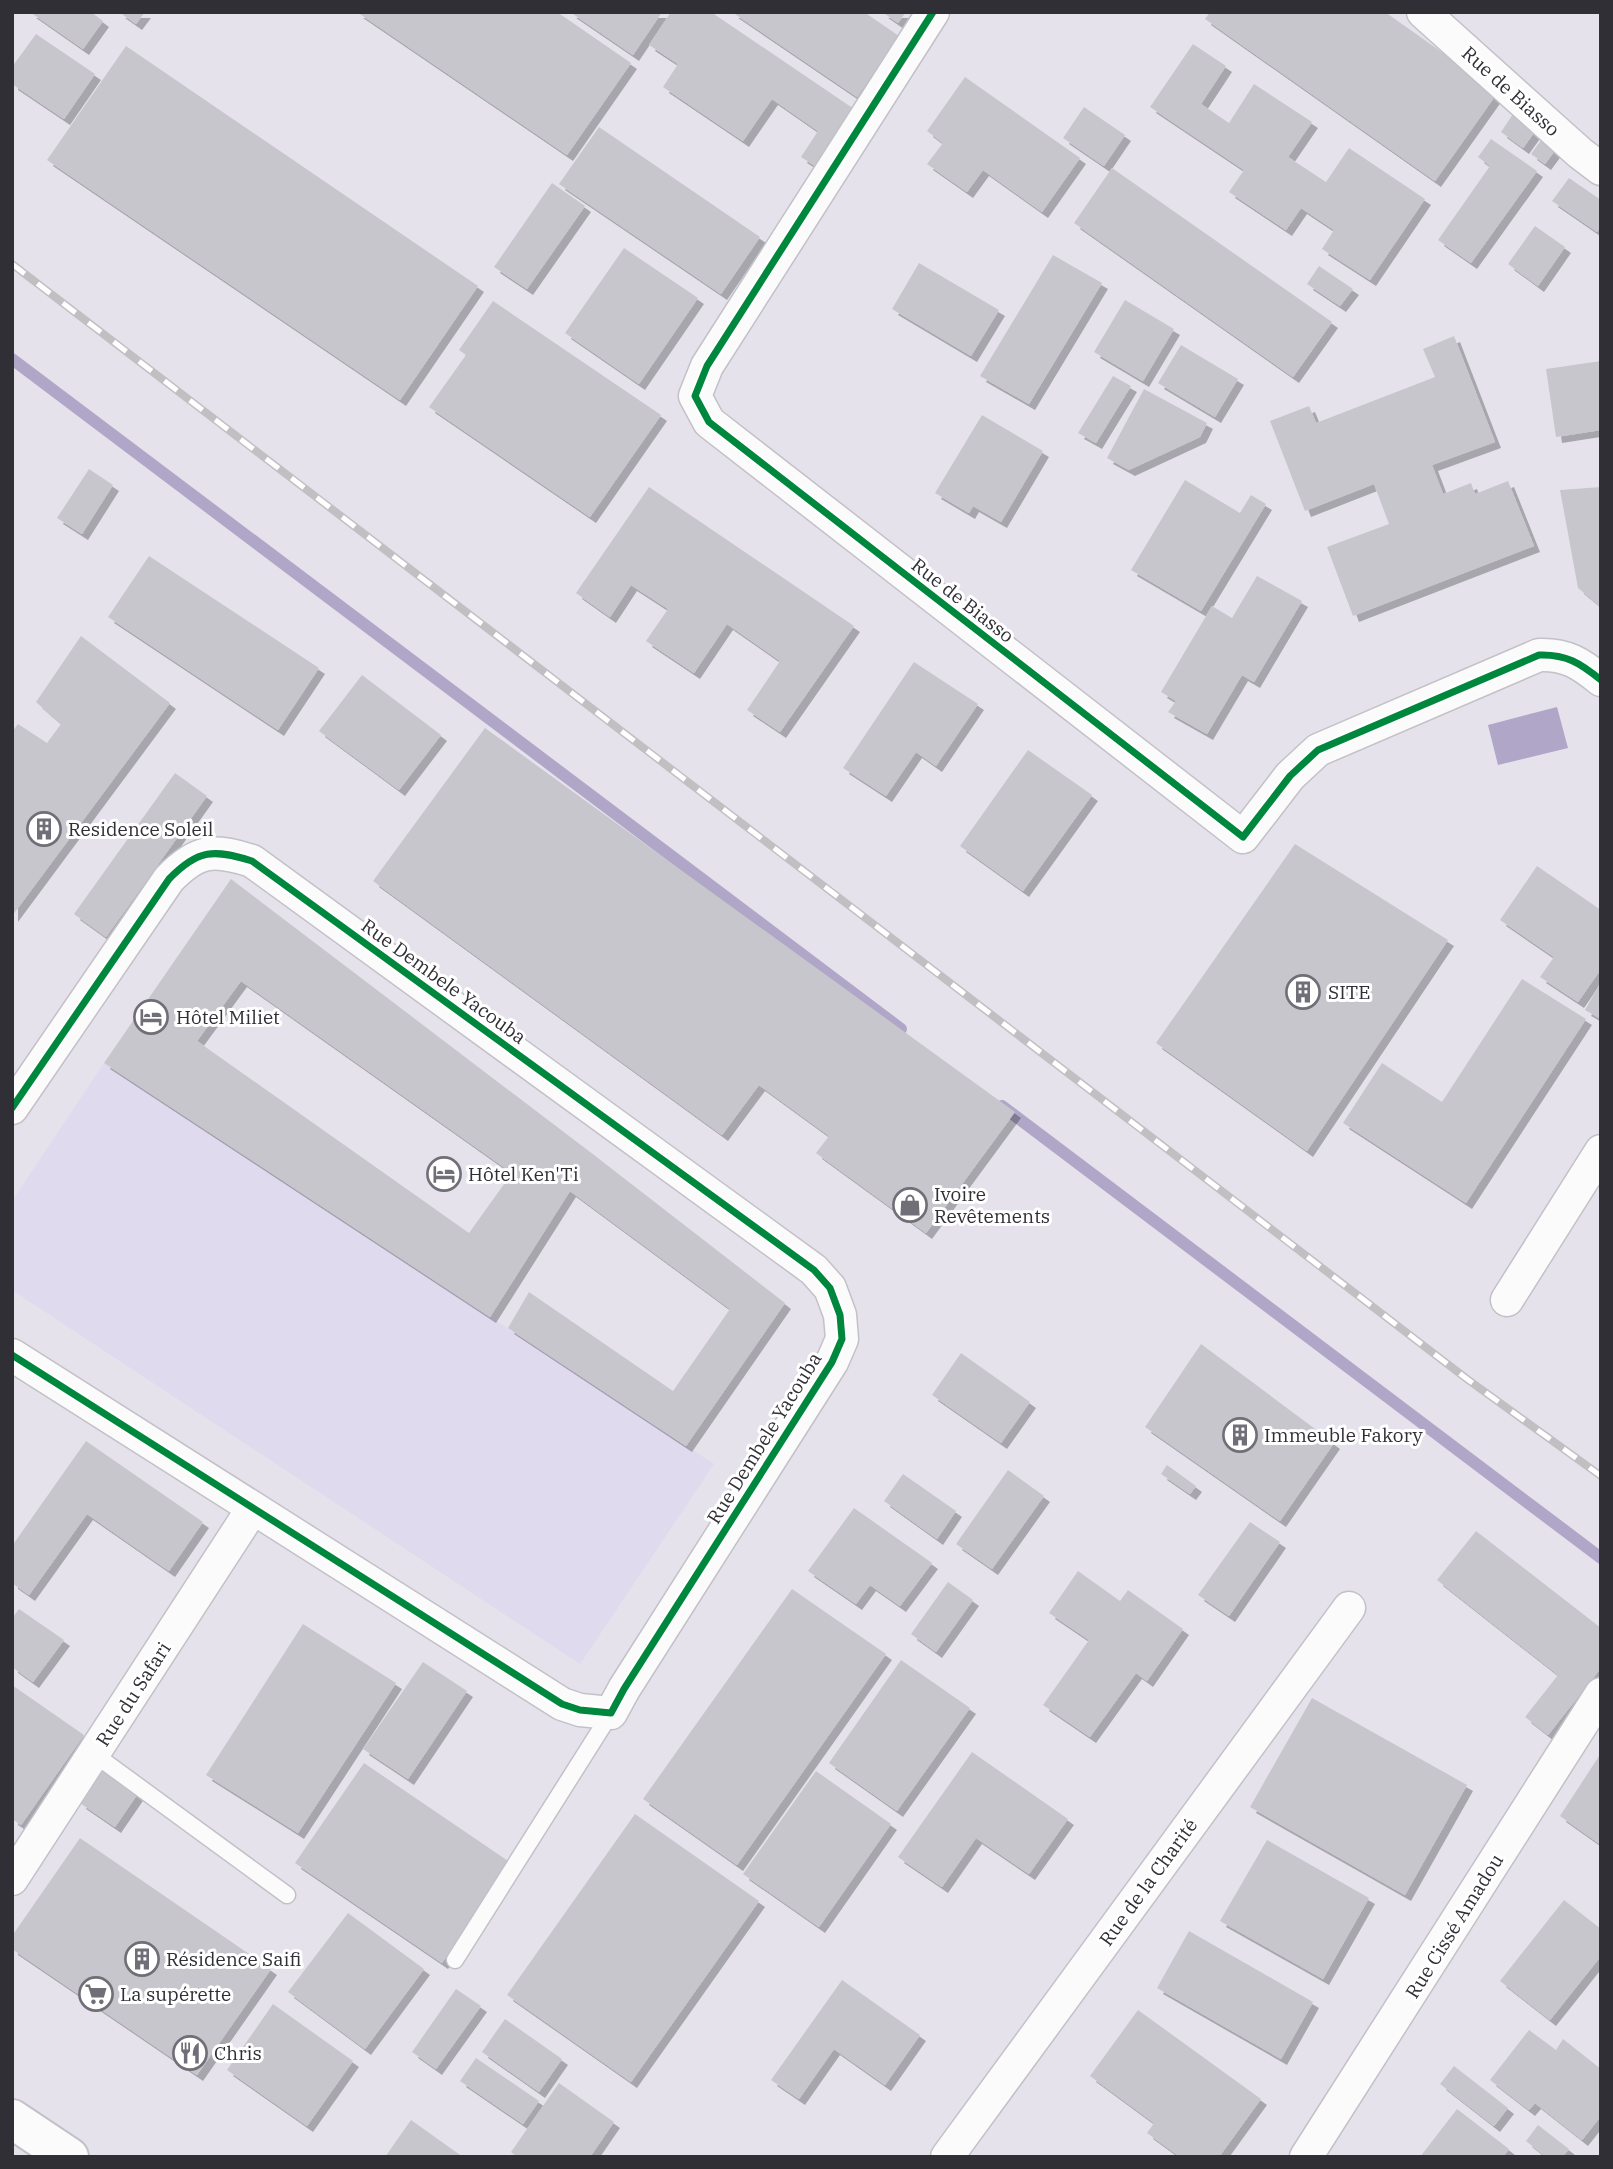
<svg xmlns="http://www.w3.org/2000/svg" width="1613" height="2169" font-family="'IBM Plex Serif',serif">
<defs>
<filter id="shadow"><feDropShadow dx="6" dy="6" stdDeviation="0" flood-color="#0004"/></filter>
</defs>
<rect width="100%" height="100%" fill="#e5e2ec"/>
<path fill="#dfdaed" d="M104,1063L714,1464L580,1664L12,1290V1201Z"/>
<path fill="#b0a6c8" d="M1557,707L1568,748L1498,765L1488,725Z"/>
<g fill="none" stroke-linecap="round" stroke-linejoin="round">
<path stroke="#b0a6c8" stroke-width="12" d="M12,359L901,1029
M1002,1106L1601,1558"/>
</g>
<path fill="#c8c6cd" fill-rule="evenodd" filter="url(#shadow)" d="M30,12H91L103,21L83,49Z
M119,12H145L136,24Z
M357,12H557L631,63L567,155Z
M570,12H662L633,55Z
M671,12H711L857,111L818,168L801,157L818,131L772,99L743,141L663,87L678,64L649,45Z
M732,12H864L899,36L857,97Z
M882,12H906L898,23Z
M1210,12H1385L1498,92L1435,181L1205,19Z
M36,34L95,74L64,119L12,84V67Z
M1193,44L1226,66L1201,104L1229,123L1254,84L1312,122L1288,157L1326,182L1349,148L1425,199L1370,280L1322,249L1334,230L1301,208L1286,230L1229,192L1244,170L1150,107Z
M126,46L478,286L400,400L47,160Z
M965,77L1080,158L1042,212L983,170L967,192L927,164L943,143L927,131Z
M1084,107L1125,135L1104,166L1063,138Z
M1513,114L1536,130L1523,148L1501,132Z
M599,127L760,237L721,294L559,184Z
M1545,135L1559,145L1545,164L1531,154Z
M1491,139L1537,171L1471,263L1438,240L1490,166L1478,157Z
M1112,168L1332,322L1293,377L1074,223Z
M1569,178L1601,200V227L1597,232L1552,201Z
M552,183L585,206L527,289L494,267Z
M1535,226L1565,247L1538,286L1508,264Z
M624,248L698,298L639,384L565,333Z
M1053,255L1102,283L1029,404L980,376Z
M919,263L999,310L971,356L892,309Z
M1319,266L1353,289L1340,306L1307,284Z
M1125,300L1174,329L1143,381L1094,352Z
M493,301L661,415L590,517L429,407L466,355L459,350Z
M1454,336L1495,442L1432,465L1443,494L1471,483L1475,494L1508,481L1534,546L1353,616L1327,547L1389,524L1374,484L1305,511L1270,421L1309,406L1316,423L1435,377L1423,349Z
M1181,345L1238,379L1215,417L1158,383Z
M1601,361V430L1556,437L1546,369Z
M1113,376L1131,386L1096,443L1078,433Z
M1144,389L1207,423L1200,437L1129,470L1107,458Z
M982,415L1043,451L1001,522L973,506L969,513L935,493Z
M89,469L113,485L82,534L57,518Z
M1185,480L1240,513L1251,495L1266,504L1201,611L1131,570Z
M649,487L854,626L780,732L747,710L780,661L727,624L694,673L646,641L668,609L631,585L610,617L576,593Z
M1601,487V607L1578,588L1560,490Z
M149,556L319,668L278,730L108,617Z
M1257,576L1302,601L1254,682L1242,675L1207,734L1168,712L1176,701L1161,692L1212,606L1232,618Z
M81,636L170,703L12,916V732L18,724L47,743L61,724L36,702Z
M914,662L978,704L936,766L916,752L886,796L843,768Z
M362,675L441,735L399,790L319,731Z
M485,728L1015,1112L926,1233L816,1153L829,1136L759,1085L722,1135L373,881Z
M1028,750L1092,795L1023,891L960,846Z
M175,773L207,796L106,937L74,914Z
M1295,844L1448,940L1307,1151L1156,1043Z
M1537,866L1601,910V969L1578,1002L1540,977L1554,957L1500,920Z
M231,879L594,1155L785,1303L686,1446L508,1328L529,1292L673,1391L730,1309L570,1191L490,1317L104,1063ZM241,981L512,1173L469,1233L197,1041Z
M1522,979L1586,1019L1466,1203L1343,1123L1382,1063L1442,1102Z
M1601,982V1019L1585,1010Z
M1201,1344L1334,1443L1280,1521L1145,1427Z
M961,1353L1030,1402L1001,1443L932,1395Z
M86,1441L203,1522L169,1571L87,1514L29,1595L12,1583V1546Z
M1167,1465L1196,1486L1190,1494L1161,1474Z
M1008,1470L1044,1496L992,1569L956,1544Z
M903,1474L956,1511L937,1539L884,1501Z
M854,1508L932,1563L900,1606L870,1585L856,1604L808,1571Z
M1250,1522L1280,1542L1229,1616L1198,1595Z
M1476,1531L1601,1628V1668L1548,1735L1525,1717L1558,1675L1437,1580Z
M1078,1571L1120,1601L1128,1590L1183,1629L1147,1681L1136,1673L1090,1737L1043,1705L1089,1640L1049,1613Z
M948,1582L973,1600L936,1652L911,1634Z
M792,1589L886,1654L737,1865L643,1799Z
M19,1609L64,1640L33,1682L12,1667V1618Z
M303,1624L396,1683L298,1833L206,1775Z
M901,1660L970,1708L897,1811L829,1763Z
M423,1662L467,1691L408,1779L363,1749Z
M12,1685L84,1735L21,1825L12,1819Z
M1312,1698L1467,1785L1405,1895L1250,1807Z
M972,1752L1068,1819L1029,1874L976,1838L942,1887L898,1857Z
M1601,1753V1845L1560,1816Z
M364,1763L511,1863L442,1963L295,1863Z
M106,1765L141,1789L115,1827L80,1803Z
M816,1771L891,1824L819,1927L743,1874Z
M635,1814L759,1901L631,2082L507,1995Z
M80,1838L271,1969L197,2075L12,1949V1936Z
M1267,1840L1369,1898L1323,1979L1220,1921Z
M1564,1900L1601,1929V1956L1550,2020L1500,1981Z
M348,1913L424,1969L365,2049L288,1992Z
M1189,1931L1313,2002L1281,2059L1157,1988Z
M842,1980L920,2035L885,2085L834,2049L799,2099L771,2080Z
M456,1989L481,2006L436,2069L412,2052Z
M273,2004L353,2061L307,2126L227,2070Z
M1138,2010L1261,2099L1219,2157H1180L1147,2133L1154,2123L1090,2076Z
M505,2019L562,2059L539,2092L482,2052Z
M1529,2030L1556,2050L1563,2039L1601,2069V2116L1582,2140L1535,2103L1529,2110L1490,2080Z
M476,2058L539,2101L523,2124L460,2081Z
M1454,2066L1508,2108L1494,2126L1440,2084Z
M559,2083L614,2122L590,2157H517L511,2152Z
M1457,2109L1509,2149L1503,2157H1420Z
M411,2120L463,2157H385Z
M1538,2125L1569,2149L1562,2157H1546L1526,2141Z"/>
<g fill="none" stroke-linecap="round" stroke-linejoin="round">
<g stroke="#c3c1c8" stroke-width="19">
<path id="lane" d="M94,1754L287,1895
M455,1960L611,1713"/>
</g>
<g stroke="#c3c1c8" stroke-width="35">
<path id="street" d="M933,12L707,366L695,396L709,422L1243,837L1290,776L1318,750L1539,655C1566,654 1580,663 1601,680
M1423,12L1580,153L1601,169
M12,1108L169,879C198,849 214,849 252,861L814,1270L830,1288L840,1315L842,1339L832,1362L624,1689L611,1713L580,1710L562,1704L12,1355
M1507,1300L1601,1151
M12,1879L253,1508
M947,2157L1349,1608
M1306,2157L1601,1694"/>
</g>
<g stroke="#c3c1c8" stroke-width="42">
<path id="secondary" d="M12,2119L69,2157"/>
</g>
<use href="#lane" stroke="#fbfbfc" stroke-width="16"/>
<use href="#street" stroke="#fbfbfc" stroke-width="32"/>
<use href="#secondary" stroke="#fbfbfc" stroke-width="38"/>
<g stroke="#c0bfc2" stroke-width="8">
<path id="rail" d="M12,264L1467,1379L1601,1476"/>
</g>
<use href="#rail" stroke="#fff" stroke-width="5" stroke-dasharray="16" stroke-linecap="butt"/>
<g stroke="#fff" stroke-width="11">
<path id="cycleway" d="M933,12L707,366L695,396L709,422L1243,837L1290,776L1318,750L1539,655C1566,654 1580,663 1601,680
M12,1108L169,879C198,849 214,849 252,861L814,1270L830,1288L840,1315L842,1339L832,1362L624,1689L611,1713L580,1710L562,1704L12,1355"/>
</g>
<use href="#cycleway" stroke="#00873e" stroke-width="7"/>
</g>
<defs>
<g id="building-ring" transform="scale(1.75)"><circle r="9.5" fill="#fff" stroke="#706e76" stroke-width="1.5"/><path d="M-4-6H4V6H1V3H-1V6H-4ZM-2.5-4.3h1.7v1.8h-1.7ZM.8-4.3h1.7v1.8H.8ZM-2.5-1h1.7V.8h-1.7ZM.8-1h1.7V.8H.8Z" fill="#706e76"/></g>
<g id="hotel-ring" transform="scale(1.75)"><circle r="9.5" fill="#fff" stroke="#706e76" stroke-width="1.5"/><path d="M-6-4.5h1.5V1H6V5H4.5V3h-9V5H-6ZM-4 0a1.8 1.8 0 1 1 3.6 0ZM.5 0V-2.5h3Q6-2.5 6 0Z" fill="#706e76"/></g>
<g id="shop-ring" transform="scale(1.75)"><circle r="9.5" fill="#fff" stroke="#706e76" stroke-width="1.5"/><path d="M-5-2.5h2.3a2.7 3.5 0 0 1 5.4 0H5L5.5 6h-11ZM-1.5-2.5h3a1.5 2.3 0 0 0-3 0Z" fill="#706e76"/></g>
<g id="supermarket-ring" transform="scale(1.75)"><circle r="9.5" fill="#fff" stroke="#706e76" stroke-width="1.5"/><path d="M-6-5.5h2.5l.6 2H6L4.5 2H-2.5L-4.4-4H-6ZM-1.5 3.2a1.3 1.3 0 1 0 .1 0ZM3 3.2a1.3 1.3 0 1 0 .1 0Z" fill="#706e76"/></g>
<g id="restaurant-ring" transform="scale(1.75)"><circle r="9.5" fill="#fff" stroke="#706e76" stroke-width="1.5"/><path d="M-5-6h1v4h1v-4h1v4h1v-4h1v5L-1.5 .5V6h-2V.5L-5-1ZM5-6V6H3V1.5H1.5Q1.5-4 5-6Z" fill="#706e76"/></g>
</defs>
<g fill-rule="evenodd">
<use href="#building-ring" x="44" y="829"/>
<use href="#building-ring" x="1303" y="992"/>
<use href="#hotel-ring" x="151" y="1017"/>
<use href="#hotel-ring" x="444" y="1174"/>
<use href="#shop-ring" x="910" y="1205"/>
<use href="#building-ring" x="1240" y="1435"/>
<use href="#building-ring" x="142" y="1959"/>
<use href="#supermarket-ring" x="96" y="1994"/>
<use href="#restaurant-ring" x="190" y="2053"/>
</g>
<g text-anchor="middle" stroke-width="6" stroke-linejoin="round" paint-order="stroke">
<g font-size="19" fill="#312f36" stroke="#fff">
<text transform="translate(1511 91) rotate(42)" y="7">Rue de Biasso</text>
<text transform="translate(963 600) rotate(38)" y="7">Rue de Biasso</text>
<text transform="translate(444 981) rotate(36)" y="7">Rue Dembele Yacouba</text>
<text transform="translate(764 1438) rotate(-58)" y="7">Rue Dembele Yacouba</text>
<text transform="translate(133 1694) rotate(-57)" y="7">Rue du Safari</text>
<text transform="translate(1148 1882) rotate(-54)" y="7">Rue de la Charité</text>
<text transform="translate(1454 1926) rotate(-58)" y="7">Rue Cissé Amadou</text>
</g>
<g font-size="19" fill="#312f36" stroke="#fff" text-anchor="start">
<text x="68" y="836">Residence Soleil</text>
<text x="1328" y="999">SITE</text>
<text x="176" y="1024">Hôtel Miliet</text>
<text x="468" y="1181">Hôtel Ken'Ti</text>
<text x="934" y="1201">Ivoire<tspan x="934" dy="22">Revêtements</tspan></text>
<text x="1264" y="1442">Immeuble Fakory</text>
<text x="166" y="1966">Résidence Saifi</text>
<text x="120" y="2001">La supérette</text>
<text x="214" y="2060">Chris</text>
</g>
</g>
<rect width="1613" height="2169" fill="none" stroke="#312f36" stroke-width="28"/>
</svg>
